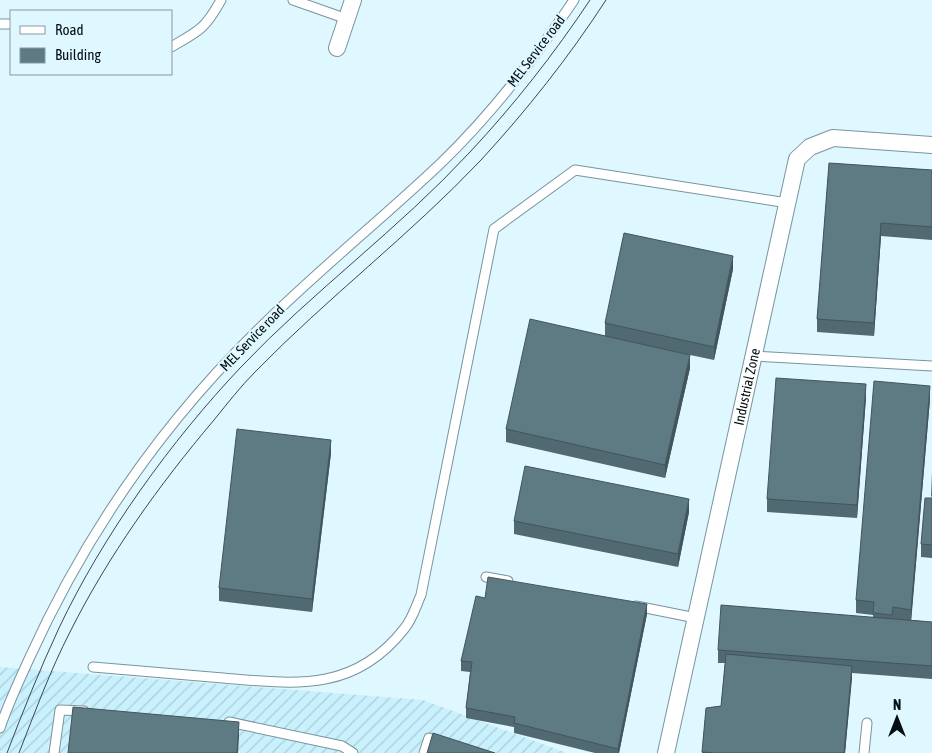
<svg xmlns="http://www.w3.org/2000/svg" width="932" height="753" font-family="'Asap Condensed',sans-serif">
<defs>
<pattern id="industrial-furrows" width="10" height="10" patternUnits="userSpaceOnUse" patternTransform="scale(1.25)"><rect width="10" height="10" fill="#c9f1fd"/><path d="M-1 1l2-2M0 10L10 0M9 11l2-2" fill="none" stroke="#abcdd8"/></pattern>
</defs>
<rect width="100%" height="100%" fill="#dff7ff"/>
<path fill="url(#industrial-furrows)" d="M0,667L423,700L567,753H0Z"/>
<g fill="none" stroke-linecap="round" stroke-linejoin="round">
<g stroke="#78949d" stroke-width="11">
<path id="lane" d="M293,0L347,19
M0,24H11
M171,47C199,31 205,29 221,0
M754,356L932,366
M486,577L508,581
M636,606L696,618
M93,667C136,671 180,674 223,678C294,684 354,693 404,629C412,620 416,606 421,595L494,229L575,170L788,203
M229,722L342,746L353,753
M0,728C8,704 19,681 29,659C86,533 166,418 266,322C322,267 383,218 440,164C491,115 535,58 574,0
M54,753L60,710L84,711
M424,753L429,738
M864,753L867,723"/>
</g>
<g stroke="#78949d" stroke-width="18">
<g id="street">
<path d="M337,48L353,0"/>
<path id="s1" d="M666,753L797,159L810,147L833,138L932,145"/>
</g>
</g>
<use href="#lane" stroke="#fff" stroke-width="9"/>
<use href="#street" stroke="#fff" stroke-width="16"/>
<path stroke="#3c494d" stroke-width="1" d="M7,753C23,711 40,669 59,628C103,535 171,441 241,367C313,291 399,229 470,152C514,105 554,54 590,0
M19,753C35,712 50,671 70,632C108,556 159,485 214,420C227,404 240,387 255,372C327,298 410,235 481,160C527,110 569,57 606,0"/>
</g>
<path fill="#516970" d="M829,163L932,170V240L881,236L874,336L817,332V319Z
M733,269L714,360L657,348L690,368L665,478L506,442V429L605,336V323Z
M866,397L857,518L767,512V499Z
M930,399L911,620L932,622V679L852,673L845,753H702L706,708L721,706L725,663H718V650L873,617V615L856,613V600Z
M331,453L312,612L219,601V588Z
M932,472V497L931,496Z
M932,498V558L921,557V544Z
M689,512L678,567L514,534V521Z
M485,598L647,614L619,753H595L514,733V727L466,718V708L470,672L461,671V661Z"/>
<path fill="#42555b" d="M881,223V236L874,336V323Z
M733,256V269L714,360V347Z
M690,355V368L665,478V465Z
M866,384V397L857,518V505Z
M930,386V399L911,623V610Z
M331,440V453L312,612V599Z
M689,499V512L678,567V554Z
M647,604V614L619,753H618V749Z
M852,666V679L845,753H844Z
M239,722V735L238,753H237Z"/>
<path fill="#5e7a82" stroke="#42555b" d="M829,163L932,170V227L881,223L874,323L817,319Z
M624,233L733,256L714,347L605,323Z
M530,319L690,355L665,465L506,429Z
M776,378L866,384L857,505L767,499Z
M874,381L930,386L911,610L893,607L892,615L873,613L874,602L856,600Z
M237,429L331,440L312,599L219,588Z
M525,466L689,499L678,554L514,521Z
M925,498H932V545L921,544Z
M488,577L647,604L618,749L514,723L515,717L466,708L472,662L461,661L476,596L485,598Z
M721,605L932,622V666L718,650Z
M726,654L852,666L844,753H714L702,752L706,708L721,706Z
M73,707L239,722L237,753H68Z
M433,733L495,753H427Z"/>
<g text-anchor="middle" stroke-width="4.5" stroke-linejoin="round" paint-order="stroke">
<g font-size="14" fill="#040e11" stroke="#dff7ff">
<text transform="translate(536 51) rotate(-53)" y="5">MEL Service road</text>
<text transform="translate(252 338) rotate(-46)" y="5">MEL Service road</text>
<text dy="5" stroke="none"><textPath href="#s1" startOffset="375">Industrial Zone</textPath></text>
</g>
</g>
<rect x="10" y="10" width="162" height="65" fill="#dff7ff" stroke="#879aa0"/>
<rect x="20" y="26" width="25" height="8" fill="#ffffff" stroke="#879aa0"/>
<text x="55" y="35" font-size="15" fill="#040e11">Road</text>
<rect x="20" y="48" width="25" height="15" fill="#5e7a82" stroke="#879aa0"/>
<text x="55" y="60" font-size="15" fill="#040e11">Building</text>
<g transform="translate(897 718)" stroke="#dff7ff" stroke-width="4" paint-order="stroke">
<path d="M0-4L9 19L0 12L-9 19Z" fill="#040e11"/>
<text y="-8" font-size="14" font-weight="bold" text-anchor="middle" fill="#040e11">N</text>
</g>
</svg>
